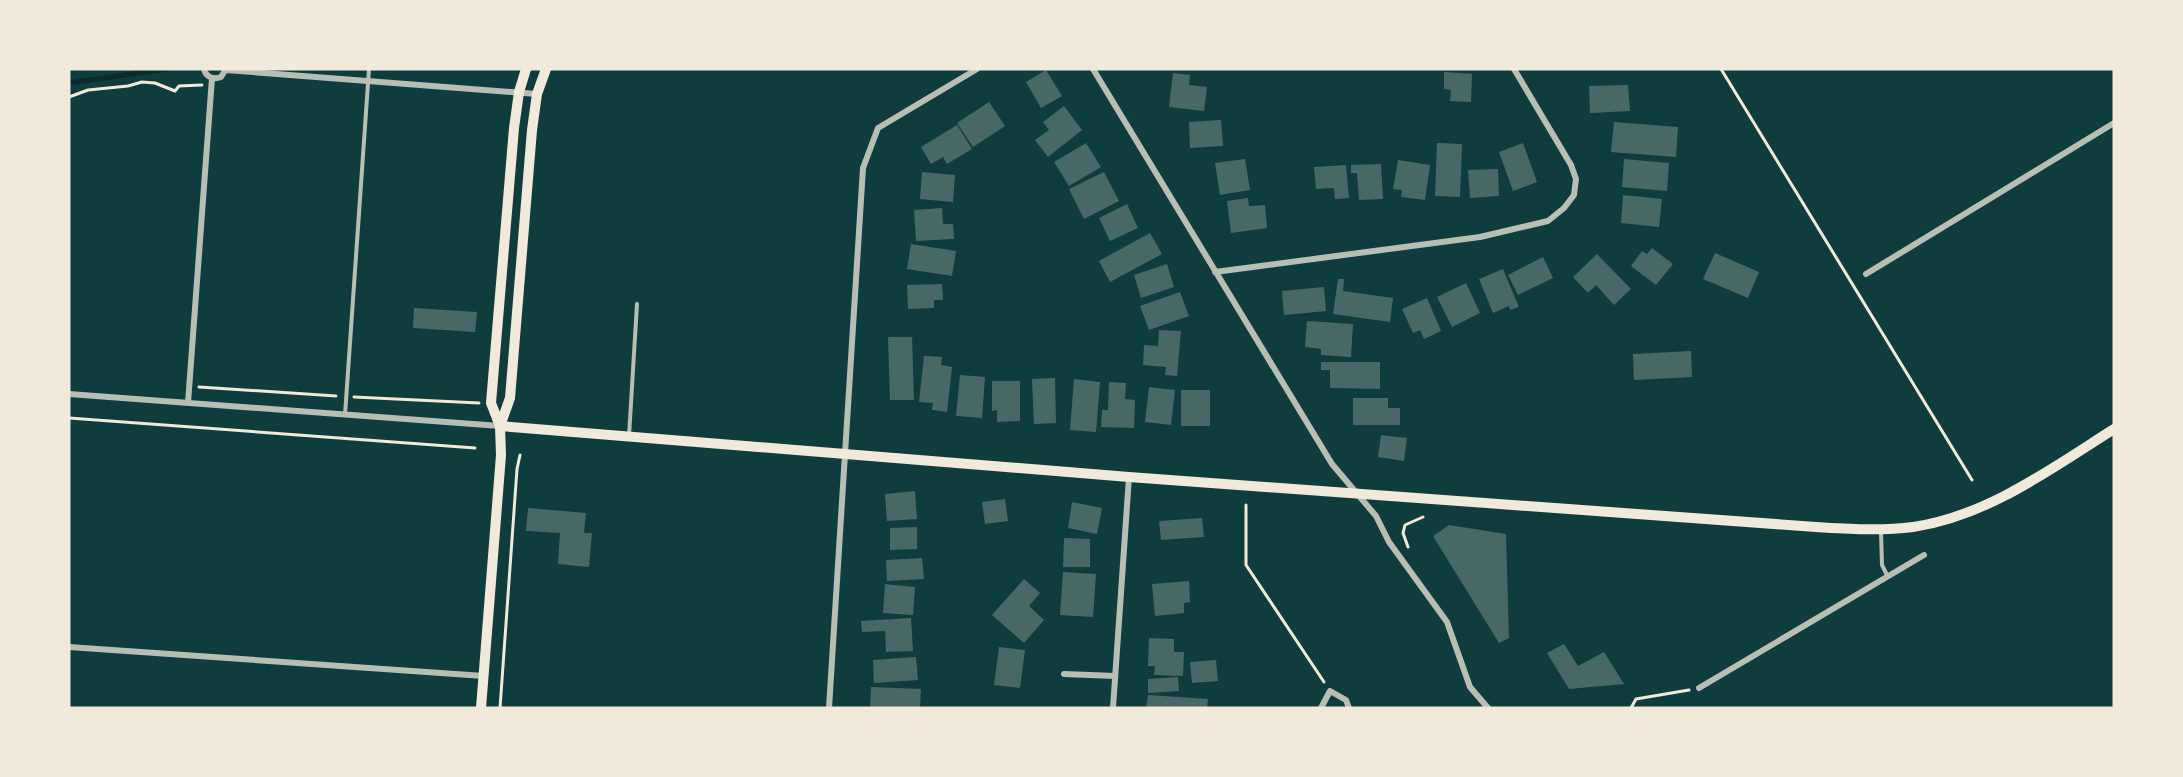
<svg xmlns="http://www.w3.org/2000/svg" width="2183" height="777" font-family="Figtree,sans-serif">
<rect width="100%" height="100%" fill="#0f3d3e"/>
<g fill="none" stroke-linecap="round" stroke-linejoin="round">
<path stroke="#0a2a2b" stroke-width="5" d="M69,83L167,69"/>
</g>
<path fill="#486865" d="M1046,70L1062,96L1041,108L1026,82Z
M1444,72L1472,74L1471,102L1450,101L1451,90L1444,89Z
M1173,73L1190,75L1189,85L1207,87L1204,111L1169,107Z
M1628,85L1630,111L1590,113L1589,86Z
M989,102L1005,126L973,147L957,123Z
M1064,106L1082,130L1048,157L1035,140L1049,130L1043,122Z
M1221,120L1223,146L1190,148L1189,122Z
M1614,122L1678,127L1676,157L1611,152Z
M957,125L972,149L947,164L943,157L931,164L921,147Z
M1086,143L1101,167L1069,186L1054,162Z
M1437,143L1462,144L1460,197L1435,196Z
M1523,143L1537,182L1513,191L1499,152Z
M1245,159L1250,190L1220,195L1215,163Z
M1624,159L1669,163L1667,191L1622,187Z
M1398,160L1430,165L1425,200L1401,197L1402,190L1393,189Z
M1381,164L1383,199L1359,200L1357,173H1351V165Z
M1346,165L1349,198L1335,199L1334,188L1316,189L1314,167Z
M1498,169L1499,196L1470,198L1468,170Z
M922,172L955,175L953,202L920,199Z
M1104,172L1119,201L1084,219L1069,189Z
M1623,195L1662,199L1659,227L1621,223Z
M1248,198L1249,206L1265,205L1267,228L1231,233L1227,201Z
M1127,204L1138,228L1110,241L1099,218Z
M942,208L943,224H953L954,239L916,241L914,210Z
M1150,233L1162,254L1110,282L1099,261Z
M911,244L956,251L952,276L907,269Z
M1652,248L1673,264L1656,285L1631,266L1642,251L1647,254Z
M1715,253L1759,272L1748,298L1703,279Z
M1597,254L1631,289L1614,305L1596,285L1588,293L1573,277Z
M1543,257L1553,278L1518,295L1508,275Z
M1167,264L1174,287L1141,298L1134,275Z
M1503,269L1519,307L1510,310L1509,306L1493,313L1479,279Z
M1338,279H1344L1343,291L1393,298L1390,322L1333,314Z
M1466,283L1480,313L1452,327L1437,297Z
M942,284L943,300H934V308L908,309L907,285Z
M1324,287L1326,311L1284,315L1282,291Z
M1180,292L1189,316L1149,330L1140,306Z
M1427,298L1441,331L1424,339L1420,330L1413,333L1402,309Z
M414,308L477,312L475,332L413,328Z
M1307,321L1353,324L1351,357L1321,355V349L1305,347Z
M1159,330L1181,331L1177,376L1165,375L1166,367L1143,365L1144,345L1158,346Z
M888,337H912L914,400H890Z
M1691,351L1692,377L1634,380L1633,354Z
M924,356L942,357L941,365L952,367L947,412L932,410L933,403L919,402Z
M1321,362H1380V389L1330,388V370H1321Z
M960,375L985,377L982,418L956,416Z
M1055,378L1056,423L1034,424L1032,379Z
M1074,379L1100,382L1096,432L1070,430Z
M992,381H1020V421L997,422V410L992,411Z
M1109,382L1126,383L1125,399L1135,400L1134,428L1101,427L1102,410H1108Z
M1149,387L1175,390L1171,425L1145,422Z
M1181,390H1210V426H1181Z
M1353,398H1388V408H1400V425H1353Z
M1381,435L1407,438L1404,461L1378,457Z
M915,491L917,519L887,521L885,494Z
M1005,499L1008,521L985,524L982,502Z
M1072,502L1102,508L1097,534L1068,528Z
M528,508L586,513L584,533H592L589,567L558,564L560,533L526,531Z
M1202,518L1204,537L1161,540L1159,521Z
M1449,525L1506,534L1509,638L1499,643L1433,536Z
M917,527V549L890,550V528Z
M1064,538L1090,539V567H1063Z
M922,558L924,579L887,581L886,560Z
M1063,572L1096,574L1093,617L1060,615Z
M1024,579L1040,593L1029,606L1044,620L1024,643L992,615Z
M1189,581L1190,602L1184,603V613L1155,616L1152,584Z
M885,584L915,587L913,615L883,613Z
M911,618L913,651L886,652L885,631L862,632L861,621Z
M1149,638L1174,639V652H1184L1183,676L1154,675L1155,666H1148Z
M1564,644L1578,666L1604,652L1624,684L1569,689L1547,653Z
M999,647L1025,650L1020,688L994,685Z
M916,657L918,680L874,683L873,660Z
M1216,660L1218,681L1192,683L1190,662Z
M1178,677L1179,691L1148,693V679Z
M871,687L921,689L920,708H870Z
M1148,695L1208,699L1207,708H1146Z"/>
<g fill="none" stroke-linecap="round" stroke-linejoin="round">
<path stroke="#f1e9da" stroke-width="3" d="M1721,69L1972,480
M69,97L88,90L128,86L142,82L155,83L175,91L179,86L202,85
M199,387L336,396
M354,397L479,403
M69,418L475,448
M1246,505V565L1324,682
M1408,547L1403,533L1405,525L1423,517
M500,708L517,469L520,455
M1631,708L1636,699L1689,690"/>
<path stroke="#b8beb3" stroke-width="4" d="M345,415L369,69
M629,436L637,304
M1881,532L1882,565L1888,577"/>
<path stroke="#b8beb3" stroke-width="6" d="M204,69C206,77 213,80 221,77L226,69
M1093,69L1332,464L1376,516L1389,542L1447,622L1470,687L1488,708
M226,70L537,94
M1215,272L1480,237L1548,221L1564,208L1574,195L1576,179L1571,165L1514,69
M1866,274L2114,123
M69,394L500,426
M188,403L212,78
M69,647L484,676
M1064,674L1115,676
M1699,688L1924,555
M829,708L863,168L878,128L977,69
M1113,708L1129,477
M1321,708L1330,691L1346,700L1349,708"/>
<path stroke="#f1e9da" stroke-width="10" d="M500,426L1129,477L1816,527C1848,529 1881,531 1913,527C1988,516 2052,468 2114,429"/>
<path stroke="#f1e9da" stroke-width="10" d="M500,426L510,398L532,130L537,94L546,69
M481,708L501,455L500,426L491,403L514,128L519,92L526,69"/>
</g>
<rect width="2183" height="777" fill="none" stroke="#f1e9da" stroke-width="141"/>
</svg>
